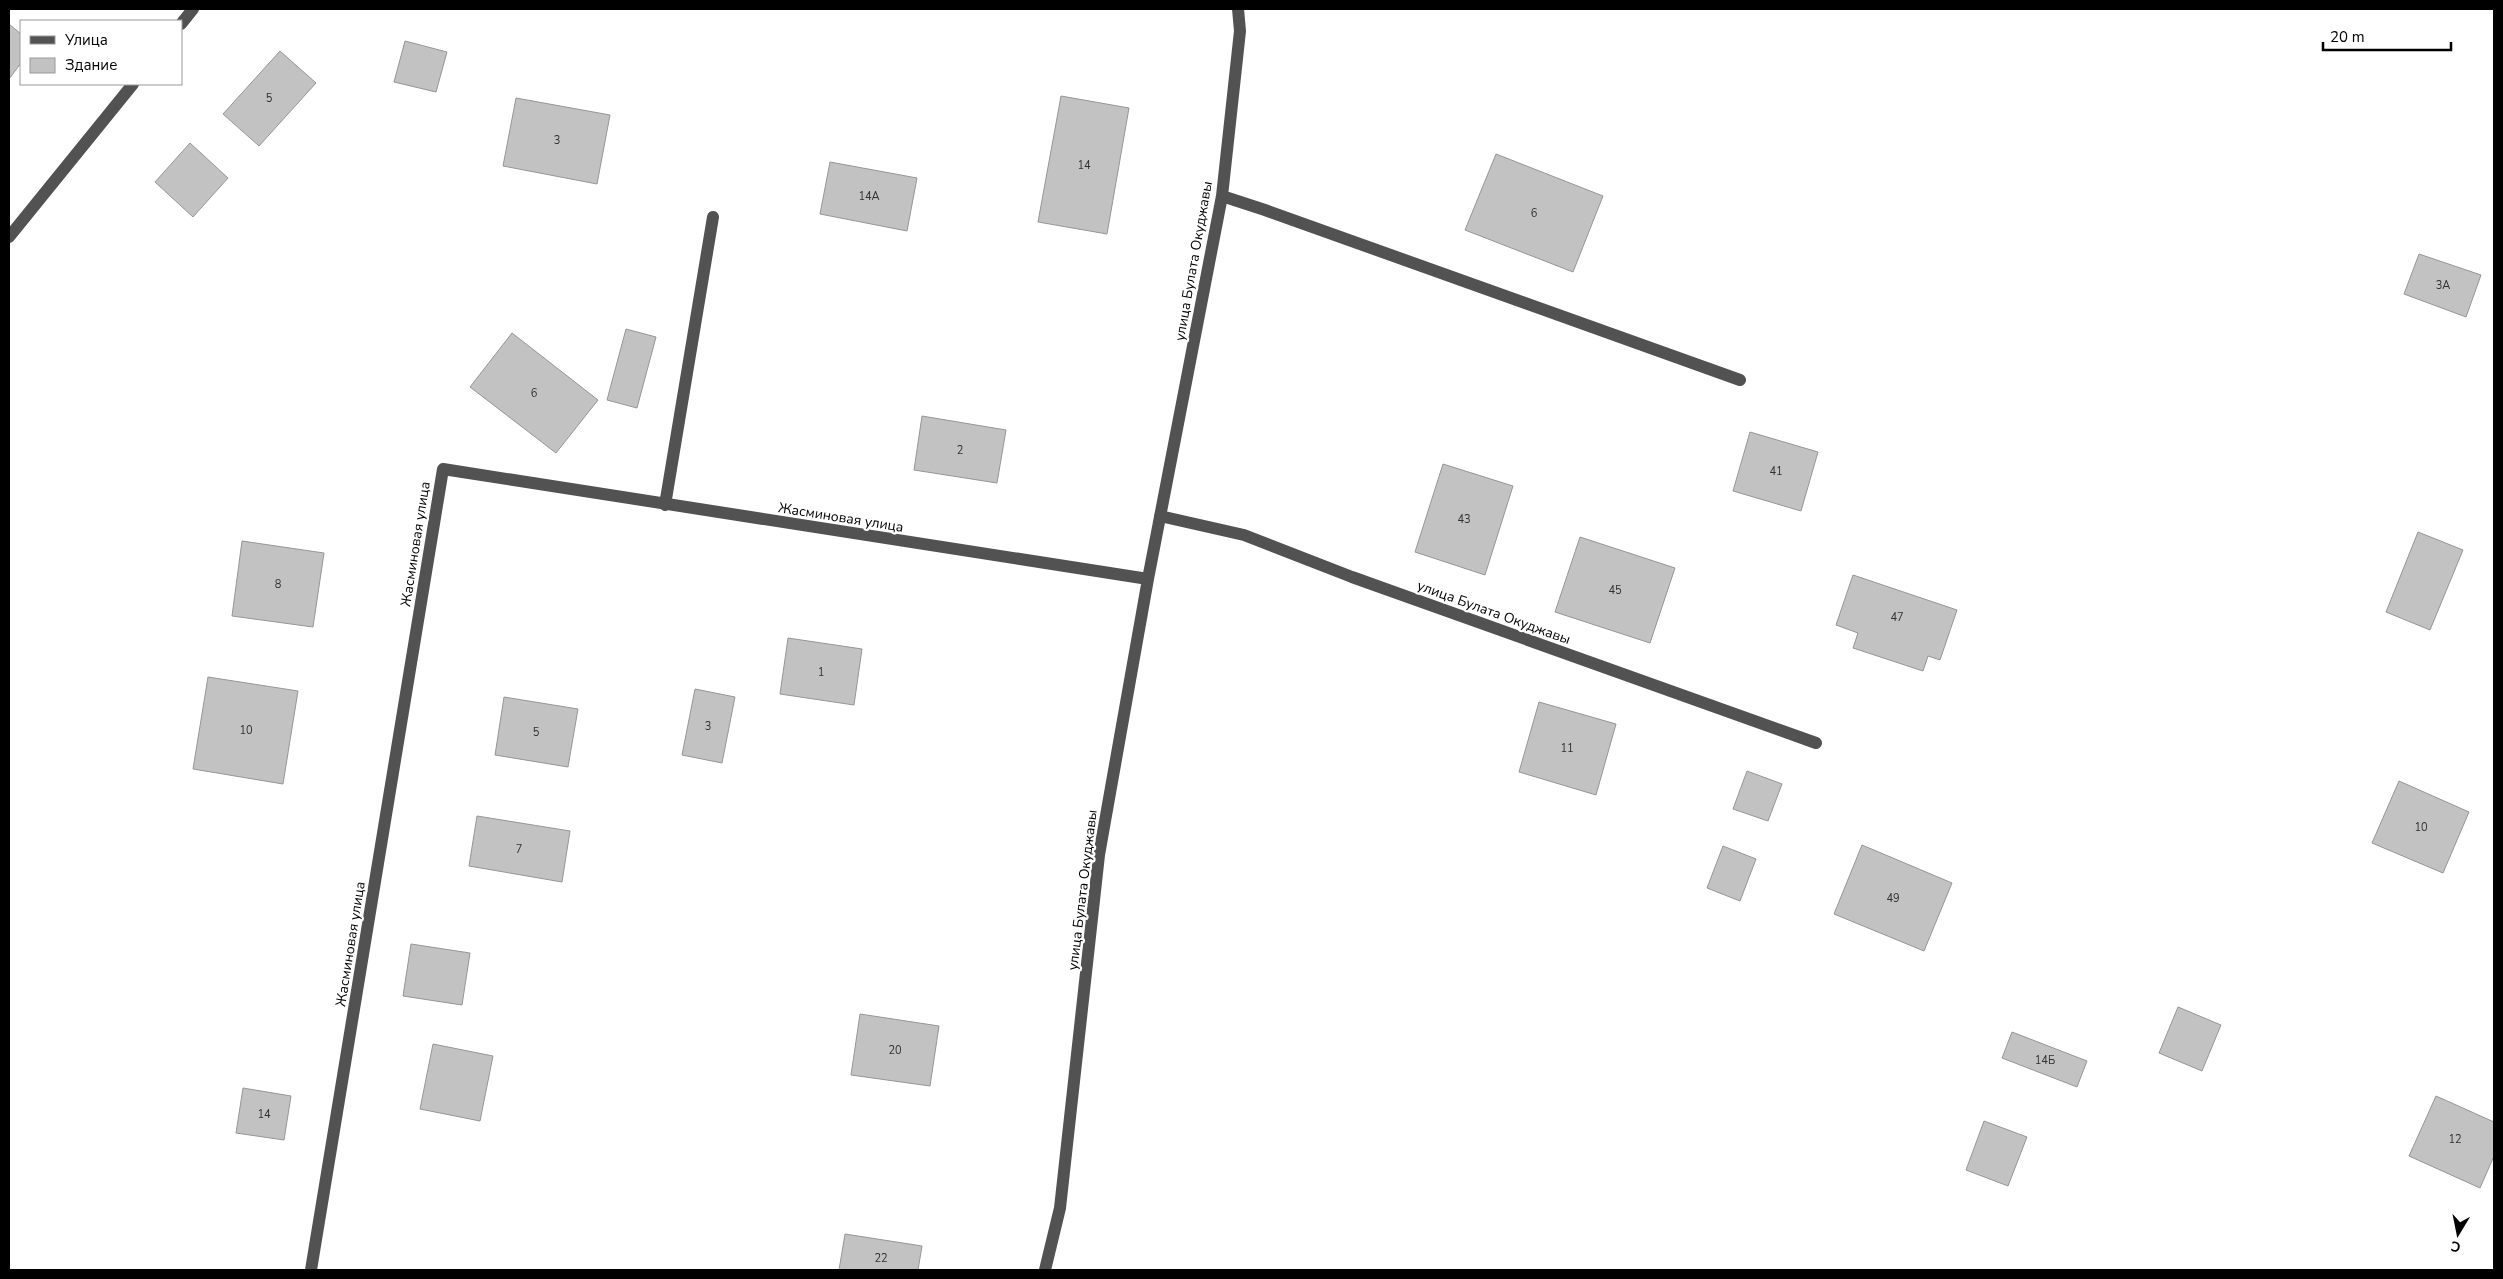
<svg xmlns="http://www.w3.org/2000/svg" width="2503" height="1279" font-family="'Nunito Sans',sans-serif">
<rect width="100%" height="100%" fill="#fff"/>
<path fill="#c2c2c2" stroke="#969696" d="M9,24L21,34V63L9,79Z
M405,41L447,52L436,92L394,82Z
M280,51L316,83L259,146L223,114Z
M1061,96L1129,108L1107,234L1038,222Z
M516,98L610,115L597,184L503,166Z
M190,143L228,178L193,217L155,182Z
M1496,154L1603,196L1573,272L1465,230Z
M830,162L917,178L907,231L820,214Z
M2419,254L2481,275L2466,317L2404,294Z
M626,329L656,337L637,408L607,400Z
M512,333L598,400L556,453L470,387Z
M922,416L1006,430L997,483L914,470Z
M1750,432L1818,452L1801,511L1733,491Z
M1443,464L1513,486L1485,575L1415,552Z
M2418,532L2463,550L2430,630L2386,612Z
M1580,537L1675,568L1650,643L1555,612Z
M242,541L324,553L313,627L232,616Z
M1853,575L1957,610L1940,660L1928,656L1923,671L1853,648L1858,633L1836,625Z
M788,638L862,649L854,705L780,694Z
M208,677L298,691L283,784L193,769Z
M695,689L735,697L722,763L682,755Z
M504,697L578,709L568,767L495,755Z
M1539,702L1616,724L1596,795L1519,772Z
M1747,771L1782,784L1768,821L1733,809Z
M2399,781L2469,812L2443,873L2372,843Z
M477,816L570,831L562,882L469,866Z
M1862,845L1952,883L1924,951L1834,914Z
M1723,846L1756,859L1740,901L1707,888Z
M411,944L470,953L462,1005L403,996Z
M2178,1007L2221,1025L2202,1071L2159,1053Z
M860,1014L939,1026L930,1086L851,1075Z
M2012,1032L2087,1061L2077,1087L2002,1058Z
M433,1044L493,1056L480,1121L420,1109Z
M243,1088L291,1096L284,1140L236,1133Z
M2436,1096L2494,1122V1156L2480,1188L2409,1156Z
M1984,1121L2027,1137L2008,1186L1966,1170Z
M845,1234L922,1246L918,1270H839Z"/>
<g fill="none" stroke-linecap="round" stroke-linejoin="round">
<path stroke="#525252" stroke-width="12" d="M181,24L193,9
M1222,196L1265,210L1740,380
M9,237L133,84
M665,505L713,217
M1160,516L1244,535L1352,577L1816,743
M311,1270L443,469L1148,579
M1045,1270L1060,1208L1099,855L1148,579L1222,196L1240,31L1238,9"/>
</g>
<g text-anchor="middle" stroke-width="4.5" stroke-linejoin="round" paint-order="stroke">
<g font-size="11" fill="#303030">
<text x="269" y="102">5</text>
<text x="557" y="144">3</text>
<text x="1084" y="169">14</text>
<text x="869" y="200">14А</text>
<text x="1534" y="217">6</text>
<text x="2443" y="289">3А</text>
<text x="534" y="397">6</text>
<text x="960" y="454">2</text>
<text x="1776" y="475">41</text>
<text x="1464" y="523">43</text>
<text x="278" y="588">8</text>
<text x="1615" y="594">45</text>
<text x="1897" y="621">47</text>
<text x="821" y="676">1</text>
<text x="708" y="730">3</text>
<text x="246" y="734">10</text>
<text x="536" y="736">5</text>
<text x="1567" y="752">11</text>
<text x="2421" y="831">10</text>
<text x="519" y="853">7</text>
<text x="1893" y="902">49</text>
<text x="895" y="1054">20</text>
<text x="2045" y="1064">14Б</text>
<text x="264" y="1118">14</text>
<text x="2455" y="1143">12</text>
<text x="881" y="1262">22</text>
</g>
<g font-size="14" fill="#000" stroke="#fff">
<text transform="translate(1193 261) rotate(-80)" y="5">улица Булата Окуджавы</text>
<text transform="translate(841 517) rotate(9)" y="5">Жасминовая улица</text>
<text transform="translate(415 544) rotate(-81)" y="5">Жасминовая улица</text>
<text transform="translate(1494 612) rotate(20)" y="5">улица Булата Окуджавы</text>
<text transform="translate(1082 890) rotate(-83)" y="5">улица Булата Окуджавы</text>
<text transform="translate(350 944) rotate(-81)" y="5">Жасминовая улица</text>
</g>
</g>
<rect width="2503" height="1279" fill="none" stroke="#000000" stroke-width="20"/>
<rect x="20" y="20" width="162" height="65" fill="#ffffff" stroke="#999999"/>
<rect x="30" y="36" width="25" height="8" fill="#525252" stroke="#999999"/>
<text x="65" y="45" font-size="15" fill="#000000">Улица</text>
<rect x="30" y="58" width="25" height="15" fill="#c2c2c2" stroke="#999999"/>
<text x="65" y="70" font-size="15" fill="#000000">Здание</text>
<g transform="translate(2458 1234) rotate(190)" stroke="#ffffff" stroke-width="4" paint-order="stroke">
<path d="M0-4L9 19L0 12L-9 19Z" fill="#000000"/>
<text y="-8" font-size="14" font-weight="bold" text-anchor="middle" fill="#000000">С</text>
</g>
<path d="M2323 42v8h128v-8" fill="none" stroke="#000000" stroke-width="2.5"/>
<text x="2330" y="42" font-size="15" fill="#000000" stroke="#ffffff" stroke-width="4" paint-order="stroke">20 m</text>
</svg>
